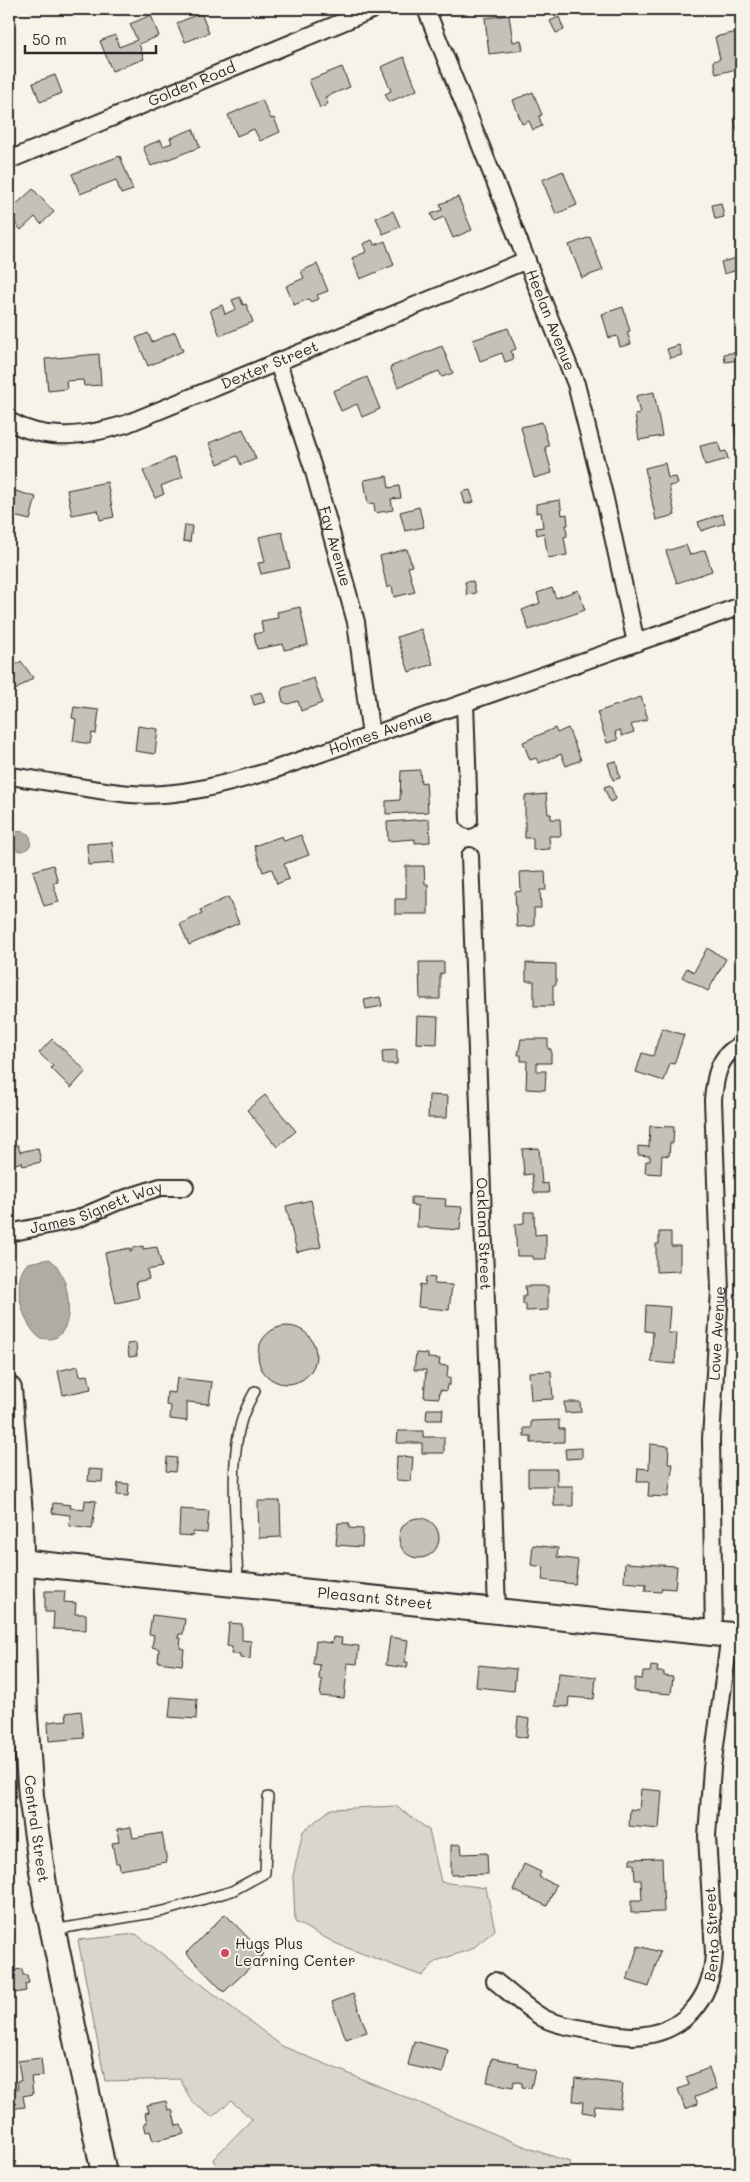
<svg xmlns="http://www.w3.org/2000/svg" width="750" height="2182" font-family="Mali,sans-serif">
<rect width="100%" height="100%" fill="#f7f3e8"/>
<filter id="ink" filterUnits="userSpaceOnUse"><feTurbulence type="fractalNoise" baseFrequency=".02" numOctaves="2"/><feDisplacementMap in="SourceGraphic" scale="10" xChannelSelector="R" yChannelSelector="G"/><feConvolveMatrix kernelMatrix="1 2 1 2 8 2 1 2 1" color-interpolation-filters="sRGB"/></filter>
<g filter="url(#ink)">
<path fill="#dad6cc" stroke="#82807c" d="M396,1806L429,1830L441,1882L486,1888L495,1930L472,1949L436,1961L422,1976L337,1944L295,1922L293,1876L303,1831L331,1809Z
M136,1934L282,2046L531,2149L570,2162L567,2173H218L213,2159L252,2119L231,2101L212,2117L192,2102L180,2079L105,2081L78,1940Z"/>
<path fill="#afaca4" stroke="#7a7874" d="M11 841a10 10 0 1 1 20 0a10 10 0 1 1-20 0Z
M49,1259C68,1269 77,1322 58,1336C53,1340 46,1339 40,1338C22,1325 10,1279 28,1263Z"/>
<path fill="#c4c1b9" stroke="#2b2b2b" d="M201,13L209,33L185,42L177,23Z
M151,15L159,36L139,44L144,59L112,71L100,41L115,35L119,47L137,40L130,24Z
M509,15L513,42L521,40L523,50L489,54L485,18Z
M559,17L564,30L556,33L550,21Z
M737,32L741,50V68L716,74L713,61L720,59L715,37Z
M404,57L417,90L389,102L385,94L391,91L381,67Z
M342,67L350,87L325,97L328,104L320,108L309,80Z
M55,75L62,93L40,102L33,83Z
M533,92L542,115L539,116L542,126L533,130L529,121L522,124L513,100Z
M262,100L271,119L274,118L280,132L260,141L254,129L237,136L228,115Z
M741,116V147L734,117Z
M193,129L200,147L151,166L143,147L161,140L163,146L172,143L170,138Z
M120,156L133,190L121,194L116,180L80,194L72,174Z
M563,171L577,205L556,214L542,180Z
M33,189L54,212L41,224L35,217L21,230L9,216V211Z
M458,197L472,230L453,238L444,217L434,221L431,214L442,210L440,204Z
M721,203L724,217L715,219L712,205Z
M393,211L400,227L383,234L376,218Z
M590,237L603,270L582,278L569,245Z
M372,240L375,245L385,241L394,265L360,279L352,258L366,252L363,244Z
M741,257V269L724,274L721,262Z
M317,264L328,291L317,295L319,299L310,302L309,299L294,305L286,286L304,278L301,271Z
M240,297L243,305L246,304L253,322L220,336L210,310L222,305L225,314L236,309L232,300Z
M623,307L630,331L627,332L631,344L620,347L617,336L609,338L602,314Z
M508,328L516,349L511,351L514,359L505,362L502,353L480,361L473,340Z
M175,332L183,351L148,366L136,338L148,333L152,342Z
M679,345L682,355L670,358L667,349Z
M442,346L453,373L442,377L439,371L398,387L390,367Z
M738,352L739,360L725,362L724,354Z
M99,354L101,385L84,386L83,380L66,381L67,389L48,391L45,359Z
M367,377L380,409L362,417L357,404L341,411L333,391Z
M654,392L662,436L639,440L635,415L640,414L636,396Z
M542,422L549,446L545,447L552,473L534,478L521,427Z
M741,424V442H737L734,425Z
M243,429L256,459L241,465L237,456L218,464L209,443Z
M718,442L721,452L726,451L728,459L705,465L700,446Z
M174,457L183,477L161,486L164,494L155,498L143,471Z
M665,463L668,478L676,477L678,484L669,486L675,515L656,520L645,468Z
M387,476L389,488L399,486L401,498L391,499L393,510L375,513L374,503L368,504L364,480Z
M107,482L114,517L100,520L98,510L72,515L67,490Z
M9,489L36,497L30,520L9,515Z
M470,490L474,502L465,504L462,492Z
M560,500L562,515L567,514L568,525H566L567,536L564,537L567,555L548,558L544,533L537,535L536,528L543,527L541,512L536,513V504Z
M419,507L424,527L405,531L400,512Z
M722,514L725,523L701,531L698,522Z
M185,525L192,526L190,542L183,541Z
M282,532L290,568L261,574L258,563L265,562L259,537Z
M686,545L690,555L705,550L712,571L677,583L666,551Z
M407,549L412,566L408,567L415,592L394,597L392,586L387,588L380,556Z
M473,581L476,593L467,595L465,582Z
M552,588L556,598L578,590L585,610L529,630L522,610L540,603L537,593Z
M300,607L308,645L284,650L283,644L257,649L254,634L263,632L261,621L278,618L277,612Z
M421,629L433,664L409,672L397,637Z
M21,661L33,678L11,693L9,690V670Z
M314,678L322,703L301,711L298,701L288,704L283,702L281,693L283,688Z
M261,692L265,702L254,705L251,695Z
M641,697L648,719L631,725L634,732L622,736L620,730L615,732L618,740L607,743L597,712Z
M74,707L99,710L96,734L92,733L90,744L73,741L76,719L72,718Z
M138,726L158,729L155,754L135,751Z
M555,728L557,733L568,728L581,760L566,766L561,754L539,763L536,758L530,760L523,742Z
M616,761L620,778L613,780L608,763Z
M420,770L421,783L426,782L428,812L386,814V801L400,800L401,771Z
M610,785L616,799L610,802L604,787Z
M546,794L548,814H551V819H560L561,836H549L550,849L533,850V838H525V796Z
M429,819L430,842L415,843V839L388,841L387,822Z
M301,835L309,855L284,864L289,879L277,884L272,869L263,872L254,846L282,836L284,841Z
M112,842L114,863L88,865L87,844Z
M53,865L58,882L53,883L59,902L44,906L33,871Z
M406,866H424L425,884H428V914H395V899H406Z
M545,871L546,890H540L541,908H534V926L517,927L515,892L521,891L520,872Z
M228,897L239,923L189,945L180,924L202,914L200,910Z
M707,948L726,959L708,991L682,977L687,968L694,972Z
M419,962H444V973L440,974V999H420Z
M526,963L556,964V985H553V1006H534V981H526Z
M380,997L382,1006L366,1009L364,1000Z
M417,1016L438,1017L437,1044L416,1043Z
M662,1028L684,1035L674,1064L670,1063L664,1081L636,1072L642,1053L653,1056Z
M52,1039L86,1071L71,1088L51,1068L53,1066L39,1053Z
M521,1039H548V1049H551V1063H537V1071H546L545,1090L526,1089L527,1061H521V1055H518Z
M397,1050V1064H383L382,1051Z
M265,1095L296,1131L277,1147L247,1110Z
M429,1095L448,1096L447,1118H428Z
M650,1126L674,1127L673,1143H670L669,1156L662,1155L661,1174L645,1173L646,1161H650V1156L638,1155V1146L649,1147Z
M18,1145L20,1152L38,1148L41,1162L23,1166L22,1162L9,1166V1147Z
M539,1148L542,1184L548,1183L549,1193H534L532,1174L524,1175L522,1149Z
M411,1197L446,1199L445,1206L462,1207L460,1230L417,1227L418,1206L411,1205Z
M311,1200L321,1247L297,1252L286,1206Z
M524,1212H534L535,1235L546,1234V1259H533V1256H517L515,1224L524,1223Z
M659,1232H671V1246H680V1271L656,1272V1244H659Z
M143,1246V1249L157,1247L162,1267L147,1270L149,1279L136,1282L139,1298L116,1303L105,1253L130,1248V1251H132V1248Z
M426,1277L435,1278L434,1284L452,1285L449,1310L418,1307L420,1284L425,1285Z
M525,1286H548V1310L526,1311V1304H523V1296H526Z
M646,1305L670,1307L668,1333H677L675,1364L651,1362L653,1332L645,1331Z
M258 1355a29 29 0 1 1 58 0a29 29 0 1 1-58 0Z
M136,1343L137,1356L129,1357L127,1344Z
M416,1353L428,1354V1358L440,1359L439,1365L448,1366L447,1378H450V1385H447L446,1391L440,1390L439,1398L424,1397L426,1370H414Z
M78,1366L80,1376L88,1375L91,1389L63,1395L58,1371Z
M551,1371L553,1399L531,1400L529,1372Z
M177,1378L212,1382L209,1404L187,1402V1421L170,1419L171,1406L166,1405L167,1392L175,1393Z
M564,1402H580L581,1412L565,1413Z
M427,1409H443L442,1420H426Z
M559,1420V1429H564V1442L531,1443V1436H524V1428H531V1421Z
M398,1431H423V1437H444V1453H422V1443H397Z
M650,1444L669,1446L668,1464H673L668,1497L648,1496L649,1482H637L638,1468L649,1469Z
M582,1448V1458L566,1459L565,1449Z
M397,1456L413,1457L411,1481L396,1480Z
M167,1457L177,1458L175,1472L166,1471Z
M89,1469L103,1470L102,1482L88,1481Z
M528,1469H557V1486H573V1506H554L553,1486H528Z
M118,1483L129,1484L128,1496L117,1495Z
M85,1500L96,1501L92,1529L69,1526L70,1515L52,1513L53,1503L71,1505L70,1508L84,1510Z
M258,1501H280L281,1537L259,1538Z
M180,1509L209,1511L207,1533L193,1532V1536L179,1535Z
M399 1538a20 20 0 1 1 40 0a20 20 0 1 1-40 0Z
M338,1523H349V1528L363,1529L362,1547L336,1545Z
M533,1545L558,1548L557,1557L578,1560L575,1584L542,1580L544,1567L531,1565Z
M625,1563L677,1566L675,1589L662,1588L661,1592L645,1591L646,1584L624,1582Z
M45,1591H65L64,1602L76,1603L75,1614H86V1630L53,1629L54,1612H45Z
M152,1615L185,1619L183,1634H179L178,1638H181L180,1648L184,1649L182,1665L158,1662L159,1649L152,1647L154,1635L149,1634Z
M229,1623L242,1624V1640L251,1641L250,1659L240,1658V1654H231L232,1647L227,1646Z
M333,1637L342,1638L341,1644L359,1646L357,1664L348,1663L344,1698L320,1696L322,1680L319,1679L320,1665L313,1664L316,1641L332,1643Z
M390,1637L408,1640L405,1662H408L407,1668L386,1665Z
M478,1665L516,1669L514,1691L476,1687Z
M651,1666L658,1667L657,1672H664V1676L673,1677L671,1694L634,1691L635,1678L642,1679L643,1672H650Z
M559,1673L596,1677L594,1699L569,1697L568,1707L555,1706Z
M171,1697L197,1699L196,1719L169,1717Z
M81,1711L84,1738L49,1741L48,1722L67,1720L66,1713Z
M518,1717L529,1719L527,1738L516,1736Z
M641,1789L662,1791L659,1829L629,1826L630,1809L639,1810Z
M131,1827L133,1838L162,1833L167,1862L120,1870L119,1863H116L112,1843L119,1842L117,1829Z
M461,1844L462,1854L487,1853L488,1874L451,1875V1845Z
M662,1858L664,1912L631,1913V1900H642L641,1880H635L634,1864H630V1859Z
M524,1864L541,1872L539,1877L556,1885L547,1906L513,1890Z
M225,1914L264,1954L224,1992L186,1953Z
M638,1946L660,1952L649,1987L627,1980Z
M22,1969L23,1975H27L29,1983L25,1984L26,1991L9,1994V1971Z
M353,1994L367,2032L346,2039L332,2002Z
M414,2041L448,2050L443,2073L408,2065Z
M41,2058L43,2076L31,2077L33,2094L23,2096L25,2107L9,2109V2091L18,2090L17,2081H21L18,2061Z
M492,2058L519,2063L518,2066L535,2070L531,2088L522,2087V2083L514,2081L513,2087L487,2082Z
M709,2068L717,2089L695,2097L698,2104L685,2109L678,2089L689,2085L686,2077Z
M575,2078L623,2084L620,2108L595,2106L594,2114L582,2112L583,2102L573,2101Z
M166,2101L168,2110L172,2109L176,2126L181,2125L184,2134L153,2141L150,2131L146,2132L144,2123H147L145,2113L149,2112L147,2105Z"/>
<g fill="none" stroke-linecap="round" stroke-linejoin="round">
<g stroke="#2b2b2b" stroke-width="12">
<path id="lane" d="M238,1584C237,1536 228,1464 242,1419C245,1409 250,1400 255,1391
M53,1930L164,1911L232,1891L265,1873L268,1797"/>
</g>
<g stroke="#2b2b2b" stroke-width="20">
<g id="street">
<path id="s1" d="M426,9L576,384L605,499L636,643"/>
<path id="s2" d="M9,160L374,9"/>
<path id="s3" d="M278,363L313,468L356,622L371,736"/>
<path id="s4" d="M9,421C47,443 86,436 126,424L527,260"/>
<path d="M465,703L469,820"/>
<path id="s5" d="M9,776C49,781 90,790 131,794C178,798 225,784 270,771L741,606"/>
<path id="s6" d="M470,856L497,1610"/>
<path id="s7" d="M9,1233L77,1219L126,1198L160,1187H185"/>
<path id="s8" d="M714,1633L711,1439L720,1290L713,1100C715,1078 718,1055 741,1045"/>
<path id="s9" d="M495,1981C510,1993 526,2008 543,2018C559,2026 578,2028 595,2031C607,2033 620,2036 633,2036C682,2035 712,2001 714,1953L707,1836L712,1768L730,1634"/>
</g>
</g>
<g stroke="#2b2b2b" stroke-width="28">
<g id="secondary">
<path id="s10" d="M9,1389L20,1514L25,1717L31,1796L46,1898L104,2173"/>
<path id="s11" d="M9,1561L741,1636"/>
</g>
</g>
<use href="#lane" stroke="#f7f3e8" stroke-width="9"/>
<use href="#street" stroke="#f7f3e8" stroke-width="16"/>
<use href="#secondary" stroke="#f7f3e8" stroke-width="24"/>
</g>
</g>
<circle fill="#d1495b" stroke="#f7f3e8" stroke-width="2" cx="225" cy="1953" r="5"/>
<g text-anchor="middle" stroke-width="4" stroke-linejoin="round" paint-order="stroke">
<g font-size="15" fill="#2b2b2b" stroke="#f7f3e8">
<text dy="5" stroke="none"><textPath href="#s2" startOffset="198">Golden Road</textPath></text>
<text dy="5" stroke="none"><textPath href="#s1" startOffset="335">Heelan Avenue</textPath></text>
<text dy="5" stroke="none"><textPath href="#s4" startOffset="276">Dexter Street</textPath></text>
<text dy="5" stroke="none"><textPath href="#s3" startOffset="192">Fay Avenue</textPath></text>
<text dy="5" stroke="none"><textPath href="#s5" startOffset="382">Holmes Avenue</textPath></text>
<text dy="5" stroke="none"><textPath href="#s7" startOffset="91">James Signett Way</textPath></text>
<text dy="5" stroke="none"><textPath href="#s6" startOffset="378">Oakland Street</textPath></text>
<text dy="5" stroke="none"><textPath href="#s8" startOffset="300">Lowe Avenue</textPath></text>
<text dy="5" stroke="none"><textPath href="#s11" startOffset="368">Pleasant Street</textPath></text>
<text dy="5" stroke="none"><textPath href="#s10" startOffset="441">Central Street</textPath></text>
<text dy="5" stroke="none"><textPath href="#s9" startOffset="301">Bento Street</textPath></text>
</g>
<g font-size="15" fill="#2b2b2b" stroke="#f7f3e8" text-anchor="start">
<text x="235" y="1949">Hugs Plus<tspan x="235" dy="17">Learning Center</tspan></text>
</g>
</g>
<rect width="750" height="2182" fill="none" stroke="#f7f3e8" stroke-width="30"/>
<rect x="15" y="15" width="720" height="2152" fill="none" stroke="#2b2b2b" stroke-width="2" filter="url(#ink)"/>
<path d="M25 45v8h131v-8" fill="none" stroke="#2b2b2b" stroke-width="2.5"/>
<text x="32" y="45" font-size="15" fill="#2b2b2b" stroke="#f7f3e8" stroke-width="4" paint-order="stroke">50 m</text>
</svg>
